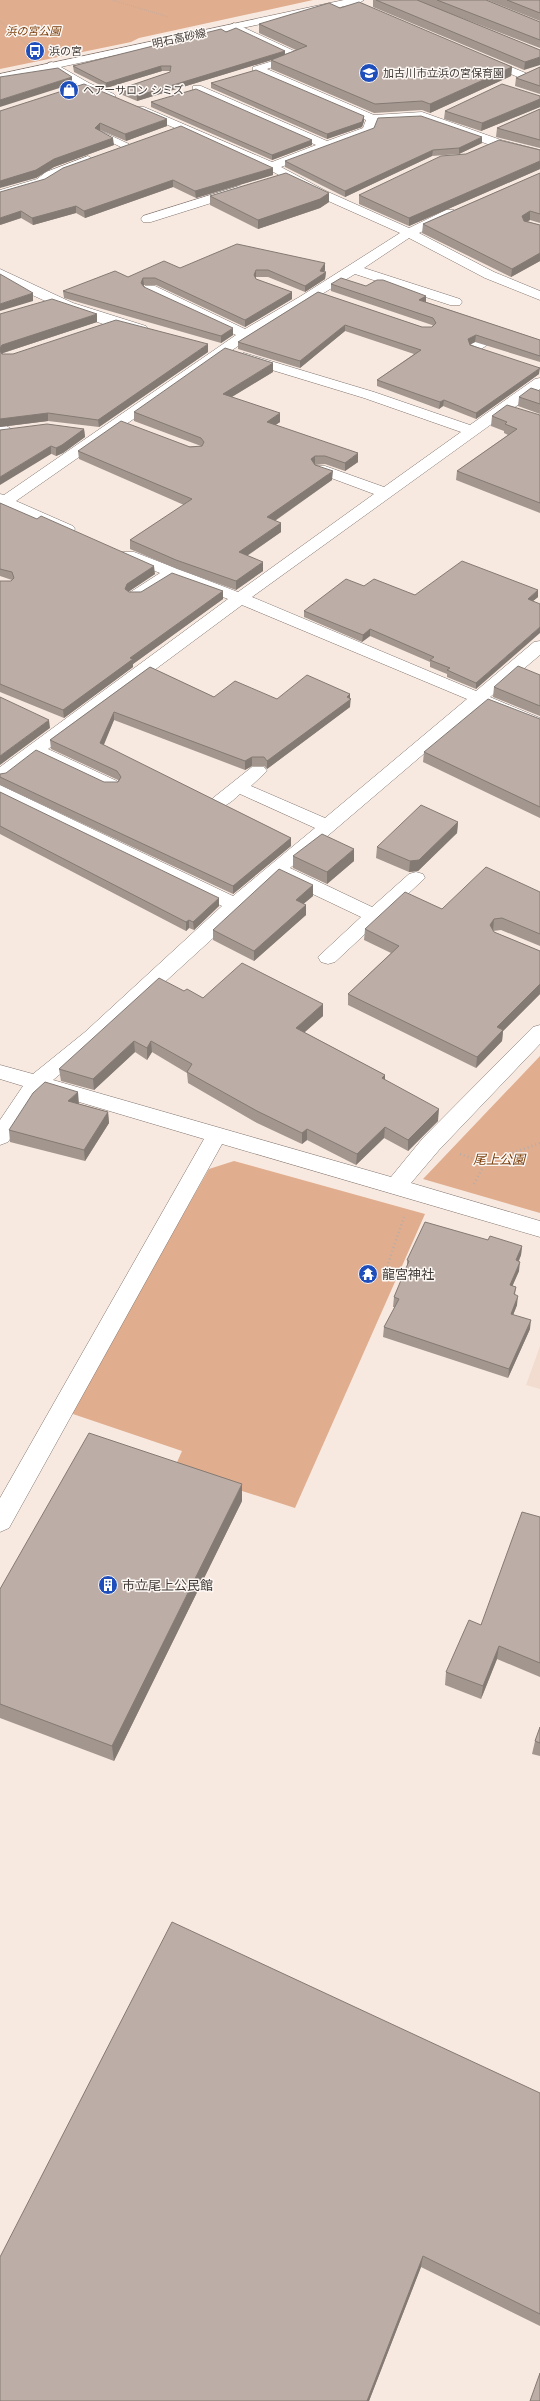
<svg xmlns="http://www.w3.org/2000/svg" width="540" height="2401" font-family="'Noto Serif','Noto Sans JP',serif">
<rect width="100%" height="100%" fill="#f8e9e0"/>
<path fill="#f2dccf" d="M540,1346V1389L526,1385Z"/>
<path fill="#e0ad8e" d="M0,0H313L139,38L131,42L0,69Z
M540,1056V1213L423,1179Z
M234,1161L425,1214L295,1508L174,1469L182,1451L70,1413L209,1169Z"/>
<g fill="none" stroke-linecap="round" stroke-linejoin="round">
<g stroke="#81746d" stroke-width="1">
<path id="service" d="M101,131L129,144L131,146L123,148L98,136L96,134Z"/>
</g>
<g stroke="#81746d" stroke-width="1">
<path id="minor" d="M234,23L305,56L267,69L374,115L422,112L501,140L540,150V158L493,146L421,120L377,122L372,133L281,167L326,191L409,228L446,210H454L456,213L454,216L419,233L494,272L540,291V300L485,278L409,238L364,268L460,299L462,302L460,305H450L355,274L251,337L16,501L73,526L75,529L73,532H61L6,508L0,510V494L4,495L236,335L145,292L143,289L145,286H155L245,329L301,296L400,233L317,196L268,169L136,111L134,109L136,107H144L272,162L316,145L193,90V86H201L327,141L363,128L366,120L253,71V67L289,56L230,28L229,26Z
M485,56L528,74L530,76L528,78H520L481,61L479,59Z
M52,62L89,83L114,94L116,96L110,99L81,87L48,67V63Z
M88,156L94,160L92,163L54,178L45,185L0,198V190L37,179L46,172Z
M239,186L243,187L245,190L243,193L151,222H143L141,219L143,216Z
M0,269L73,303L146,326L148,329L146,332C122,338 23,292 0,279Z
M485,336L492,340L490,343L468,358H458L456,355L458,352Z
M244,353L374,392L470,425L535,379L540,378V389L252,597L476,691L534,642L540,641V655L490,697L540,718V729L481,705L290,868L372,907L409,874L416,872L423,874L425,878L335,962L328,964L321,962L318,957L361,917L279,878L99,1042L53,1080L391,1177L423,1138L533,1027L540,1025V1044L439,1150L411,1183L540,1221V1237L222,1144L9,1528L0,1532V1498L204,1139L42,1091L8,1142L0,1145V1120L23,1086L0,1079V1065L33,1074L85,1032L222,906L0,798V785L233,896L315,828L240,794C231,802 225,809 213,806L210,802L213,798L252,767H264L267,771L251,786L325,818L467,699L242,605L48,749L117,781L120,785L117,789H105L37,757L6,780L0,781V767L228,599L173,578L141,599H129L127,596L129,593L160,573L122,558L120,555L122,552H134L238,592L374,494L315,472L312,469L315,466H325L384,487L461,432L364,398L239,360L237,357Z
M0,422L13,430L11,433H0Z"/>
</g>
<g stroke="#81746d" stroke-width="1">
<path id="secondary" d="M344,0H364L359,3L0,80V74Z"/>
</g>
<path stroke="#b9ada5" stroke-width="1.5" stroke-dasharray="0.5 1.5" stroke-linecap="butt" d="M112,0L169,17
M0,21L31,48"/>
<path stroke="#b9ada5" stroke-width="2.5" stroke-dasharray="1 3" stroke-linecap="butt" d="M460,1154L485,1163L540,1143
M474,1184L485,1163
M375,1276L383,1278L404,1217"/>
<use href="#service" fill="#fff" fill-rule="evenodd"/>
<use href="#minor" fill="#fff" fill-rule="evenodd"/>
<use href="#secondary" fill="#fff" fill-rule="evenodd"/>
</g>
<path fill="#a2968f" d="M373,0H486L540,22V48L446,12L540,50L524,70L373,7Z
M487,0H540V21Z
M340,8L512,67L511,76L430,113L422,110L374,113L271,69V60L137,101L120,94V89L170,72V71H162L106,88L74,72L73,66L226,32L285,51V54L296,50L259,33V24Z
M540,67V94L515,86L516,78Z
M211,83L364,121L362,127L327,139L211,88Z
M540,99V107L481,131L444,119L445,111Z
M151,102L312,140V145L272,160L151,107Z
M540,109V148L496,137L497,128Z
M0,111L167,126L126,141L100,130L99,131L114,145L54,167L36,178Z
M482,143L459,154L432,156L345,197L285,167V161Z
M540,150V169L409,226L359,204V195Z
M540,173V223L530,220L527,221L540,225V261L511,277L422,233L423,224Z
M273,175L196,198L173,187L85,218L76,213L33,225L21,218L0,225L45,179Z
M210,196L329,202L320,208L258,229L210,205Z
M180,268L325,270L324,272H326L325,279L305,292L268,277H256V279L292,292V299L245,327L156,285H144V287L233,335L221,343L64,298L63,291L128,277Z
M331,284L366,286L426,296V302L540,340V362L475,342L470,344L539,374L476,419L443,406L439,409L377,386V380L414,354L345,331L300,368L238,349V342L318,292L422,327H432L433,326L432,325L331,291Z
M0,314L97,322L3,353L2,354L208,352L99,427L48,421L0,427Z
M273,372L232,397L280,422L275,425L358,462L345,471L325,464L315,465L332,480L275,521L281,523V532L247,556L263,571L236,590L177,569L130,549V540L184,505L79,459L78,451L201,446L134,421V412Z
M540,391V414L518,406L519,397Z
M540,415V513L456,480L457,471L508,435L504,433V431L491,426L492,416Z
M84,429L85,437L63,453L56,456L0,430Z
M0,503L155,574L128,592H129L223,591V599L133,664V667L64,718L0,692V581H11L12,580L0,576Z
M364,586L415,595L538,597L533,601L476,689L447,677V674L430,667V662L370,636L362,642L304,617V611Z
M150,667L214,697L277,699H351L350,707L267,769L264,766H252L245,770L114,720L103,745L291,838V846L233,894L0,785V774L104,782H118V780L51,749L50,740Z
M540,675V716L493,697L494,687Z
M540,719V818L423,762L424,752Z
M0,792L219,906L194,930L189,928L186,931L0,834Z
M458,822L457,833L418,871L409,872L376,858L377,847Z
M293,856L354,861L327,884L293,868Z
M313,885V896L303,904L306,905V915L254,961L213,940V930Z
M540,892V946L501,930L493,931L494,932L540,951V994L503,1031L502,1041L476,1068L348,1005V994L391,953L364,940L365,929L442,909Z
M184,991L203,998L323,1004V1016L304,1032L385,1075V1080L438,1121L408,1151L384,1138L356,1165L307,1140L302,1144L257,1123L188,1083L187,1073L152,1052L147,1060L135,1052L94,1090L61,1081L59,1069Z
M79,1104L108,1112L109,1123L85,1161L10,1142L9,1130Z
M488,1240L522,1246L521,1255L519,1261V1271L512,1286L516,1287L515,1295L517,1305L513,1315L530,1329L508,1378L383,1337L384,1327L395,1307H393L394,1297L407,1267V1260Z
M242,1501L114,1761L0,1718V1589Z
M540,1517V1677L497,1659L481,1699L445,1685L446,1672L481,1625Z
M540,1727V1756L532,1754L535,1741Z
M540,2093V2326L421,2267L369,2401H0Z"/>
<path fill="#847a74" d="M285,51V56L137,101V96Z
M540,57V65L524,70L525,62Z
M161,66L162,71L106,88V83Z
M512,67L511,76L430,113V104Z
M72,77V84L0,107V100Z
M540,99V107L481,131L482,123Z
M364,116V121L362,127L327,139V134Z
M167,119V126L126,141L125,134Z
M100,123V130L95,135V128Z
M482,137V143L459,154V148Z
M113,138L114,145L54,167L36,178L0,188V181L54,159Z
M312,140V145L272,160V155Z
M433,150L432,156L345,197V191Z
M540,161V169L409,226V218Z
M273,168V175L196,198L195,191Z
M173,180V187L85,218L84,211Z
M329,193V202L320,208L258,229V220Z
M76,206V213L33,225L32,218Z
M21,211V218L0,225V218Z
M530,211V220L522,225V216Z
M540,253V261L511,277L512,269Z
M325,263V270L322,275L326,272L325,279L305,292V286L320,271Z
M256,270V277L254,282V275Z
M143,278L144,285L142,290L141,283Z
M292,292V299L245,327V320Z
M33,293V301L0,311V304Z
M426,296V302L419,300Z
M97,314V322L3,353L0,357V348L2,345Z
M345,325V331L300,368V361Z
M233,328V335L221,343V336Z
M476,335L475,342L467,346L468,339Z
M208,344V352L99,427L98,420Z
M273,363V372L223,402V394Z
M540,368L539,374L476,419V413Z
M444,400L443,406L439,409L440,402Z
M48,413V421L0,427V419Z
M280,413V422L267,431V422Z
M84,429L85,437L63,453L56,456V448Z
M51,446V454L0,485V477Z
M358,453V462L345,471V463Z
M315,456V464L311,468V459Z
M333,471L332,480L267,526V517Z
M281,523V532L239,561V552Z
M263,562V571L236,590V581Z
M154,566L155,574L128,592L125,589L127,584Z
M538,590V597L528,605V599Z
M223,591V599L133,664V667L64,718L63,710L130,658Z
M540,627V633L476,689V683Z
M370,629V636L362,642L363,635Z
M350,694V707L267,769V761Z
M114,712V720L101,752L100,743Z
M49,720L50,728L0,765V756Z
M252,757V766L245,770V761Z
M458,822L457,833L418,871L409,872L410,861Z
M291,838V846L233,894V886Z
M354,849V861L327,884V872Z
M313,885V896L295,911L296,900Z
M219,898V906L194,930L193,922Z
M306,905V915L254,961V951Z
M494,919L493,931L490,925Z
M189,920V928L186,931V922Z
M540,984V994L503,1031L502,1041L476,1068L477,1057L497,1027Z
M323,1004V1016L296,1040V1028Z
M134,1041L135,1052L94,1090L93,1079Z
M151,1041L152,1052L147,1060V1048Z
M385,1075V1086L382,1078Z
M78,1092L79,1104L69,1113L68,1101Z
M439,1109L438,1121L408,1151V1140Z
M108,1112L109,1123L85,1161L84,1150Z
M385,1127L384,1138L356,1165L357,1154Z
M307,1129V1140L302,1144V1133Z
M522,1246L521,1255L515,1269L516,1260Z
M520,1262L519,1271L509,1294L510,1285Z
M518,1296L517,1305L510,1323L511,1314Z
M531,1320L530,1329L508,1378L509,1369Z
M242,1484V1501L114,1761L112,1746Z
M499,1646L497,1659L481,1699L483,1686Z
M423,2256L421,2267L369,2401H367Z"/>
<path fill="#bcaea6" stroke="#847a74" d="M376,0H417L540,50V57L525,62Z
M437,0H486L540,22V40Z
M507,0H540V13Z
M359,2L512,67L430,104L422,101L375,104L271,60L307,46L259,24L329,3L340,8Z
M236,28L285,51L137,96L120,89L170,72L171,66H161L106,83L73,66L221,29L226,32Z
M540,67V86L516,78Z
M58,68L72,77L0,100V77Z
M256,70L364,116L362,122L327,134L211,83Z
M84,84L167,119L125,134L100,123L95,128L113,138L54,159L36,170L0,181V111Z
M502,84L540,96V99L482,123L445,111Z
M196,89L312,140L272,155L151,102Z
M540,109V140L497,128Z
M421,116L482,137L459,148L433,150L345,191L285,161L374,128L378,118Z
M181,126L273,168L195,191L173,180L84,211L76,206L32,218L21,211L0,218V192L45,179L63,168Z
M499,140L540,150V161L409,218L359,195L441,156L466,154Z
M286,173L329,193L320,199L258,220L210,196Z
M540,173V214L530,211L522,216L524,221L540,225V253L512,269L423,224Z
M237,244L325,263L320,271L326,272L305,286L268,270H256L254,275L256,279L292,292L245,320L155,278H143L141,283L144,287L233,328L221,336L63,291L115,271L128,277L164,261L180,268Z
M0,274L33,293L0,304Z
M341,278L366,286L377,280H383L426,296L419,300L540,340V356L476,335L468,339L470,345L540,368L476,413L444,400L440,402L377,380L421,350L345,325L300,361L238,342L318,292L422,327H432L436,323L433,318L331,284Z
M52,299L97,314L2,345L0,348V314Z
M116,320L208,344L98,420L48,413L0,419V351L2,354H13Z
M225,348L273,363L223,394L280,413L267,422L358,453L345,463L325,456H315L311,459L315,465L333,471L267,517L281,523L239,552L263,562L236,581L176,560L130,540L192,499L78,451L121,421L190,447L202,446L204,442L201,438L134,412Z
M531,388L540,391V404L519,397Z
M507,405L540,415V503L457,471L517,429L505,424L507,422L492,416Z
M47,424L84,429L62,445L56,448L51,446L0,477V430Z
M0,503L37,519L41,516L154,566L127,584L125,589L129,592H141L172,573L223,591L130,658L133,659L63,710L0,684V581H11L14,578L12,572L0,569Z
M462,561L538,590L528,599L540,604V627L476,683L447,670L450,668L430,660L434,657L370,629L363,635L304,611L346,579L364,586L374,579L415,595Z
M518,666L540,675V706L494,687Z
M150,667L214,697L235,681L277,699L307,675L350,694L347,697L351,699L267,761L264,757H252L245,761L114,712L100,743L291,838L233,886L0,777V774L6,773L36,750L104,782H118L121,777L117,771L50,740Z
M0,697L49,720L0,756Z
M488,699L540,719V807L424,752Z
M0,792L219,898L193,922L189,920L186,922L0,826Z
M421,805L458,822L419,860L410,861L377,847Z
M322,834L354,849L327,872L293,856Z
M486,867L540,892V934L502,918L494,919L490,925L494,932L540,951V984L497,1027L503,1030L477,1057L348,994L399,946L365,929L405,892L442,909Z
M279,869L313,885L296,900L306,905L254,951L213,930Z
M242,963L323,1004L296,1028L385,1075L382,1078L439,1109L408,1140L385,1127L357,1154L307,1129L302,1133L257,1111L187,1072L192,1064L151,1041L147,1048L134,1041L93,1079L59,1069L159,978L184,991L187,989L203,998Z
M45,1082L78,1092L68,1101L108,1112L84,1150L9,1130L33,1093Z
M425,1222L488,1240L490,1236L522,1246L516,1260L520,1262L510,1285L516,1287L514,1294L518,1296L511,1314L531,1320L509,1369L384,1327L399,1299L394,1297L409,1261L407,1260Z
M89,1433L242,1484L112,1746L0,1704V1589Z
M522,1512L540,1517V1663L499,1646L483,1686L446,1672L469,1620L481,1625Z
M540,1727V1743L535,1741Z
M172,1922L540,2093V2314L423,2256L367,2401H0V2257Z
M540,2373V2401H530Z"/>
<defs>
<g id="bus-disc" transform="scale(1)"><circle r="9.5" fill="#1d4ebb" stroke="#fef8f5"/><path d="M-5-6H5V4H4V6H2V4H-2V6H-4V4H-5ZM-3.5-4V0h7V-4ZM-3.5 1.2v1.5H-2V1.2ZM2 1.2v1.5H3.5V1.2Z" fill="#fff"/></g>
<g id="school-disc" transform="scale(1)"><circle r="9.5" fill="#1d4ebb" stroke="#fef8f5"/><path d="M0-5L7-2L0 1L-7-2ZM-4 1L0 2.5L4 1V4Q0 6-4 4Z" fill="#fff"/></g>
<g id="shop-disc" transform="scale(1)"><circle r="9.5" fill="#1d4ebb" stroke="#fef8f5"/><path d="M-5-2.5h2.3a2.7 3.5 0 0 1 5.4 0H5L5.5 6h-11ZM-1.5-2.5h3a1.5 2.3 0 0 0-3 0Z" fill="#fff"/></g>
<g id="temple-disc" transform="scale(1)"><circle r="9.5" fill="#1d4ebb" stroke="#fef8f5"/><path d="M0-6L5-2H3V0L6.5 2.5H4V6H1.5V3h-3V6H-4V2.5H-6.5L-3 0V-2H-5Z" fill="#fff"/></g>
<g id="building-disc" transform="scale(1)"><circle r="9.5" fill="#1d4ebb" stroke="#fef8f5"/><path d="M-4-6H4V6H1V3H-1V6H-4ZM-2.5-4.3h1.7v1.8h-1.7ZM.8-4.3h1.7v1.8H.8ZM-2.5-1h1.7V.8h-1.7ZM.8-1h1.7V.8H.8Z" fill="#fff"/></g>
</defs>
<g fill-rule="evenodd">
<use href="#bus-disc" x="35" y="51"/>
<use href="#school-disc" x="369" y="73"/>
<use href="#shop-disc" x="69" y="90"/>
<use href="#temple-disc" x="368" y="1274"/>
<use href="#building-disc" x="108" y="1585"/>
</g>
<g text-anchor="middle" stroke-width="3" stroke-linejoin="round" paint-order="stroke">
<g font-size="11" font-style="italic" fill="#773a05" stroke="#fef8f5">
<text x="33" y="35">浜の宮公園</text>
</g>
<g font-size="11" fill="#403a36" stroke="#fef8f5">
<text transform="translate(179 38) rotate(-12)" y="4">明石高砂線</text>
</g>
<g font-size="11" fill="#403a36" stroke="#fef8f5" text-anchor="start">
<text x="49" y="55">浜の宮</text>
<text x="383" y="77">加古川市立浜の宮保育園</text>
<text x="83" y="94">ヘアーサロン シミズ</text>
</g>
<g font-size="13" font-style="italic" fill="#773a05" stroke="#fef8f5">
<text x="499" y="1164">尾上公園</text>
</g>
<g font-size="13" fill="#403a36" stroke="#fef8f5" text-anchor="start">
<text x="382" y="1279">龍宮神社</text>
<text x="122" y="1590">市立尾上公民館</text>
</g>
</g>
</svg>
